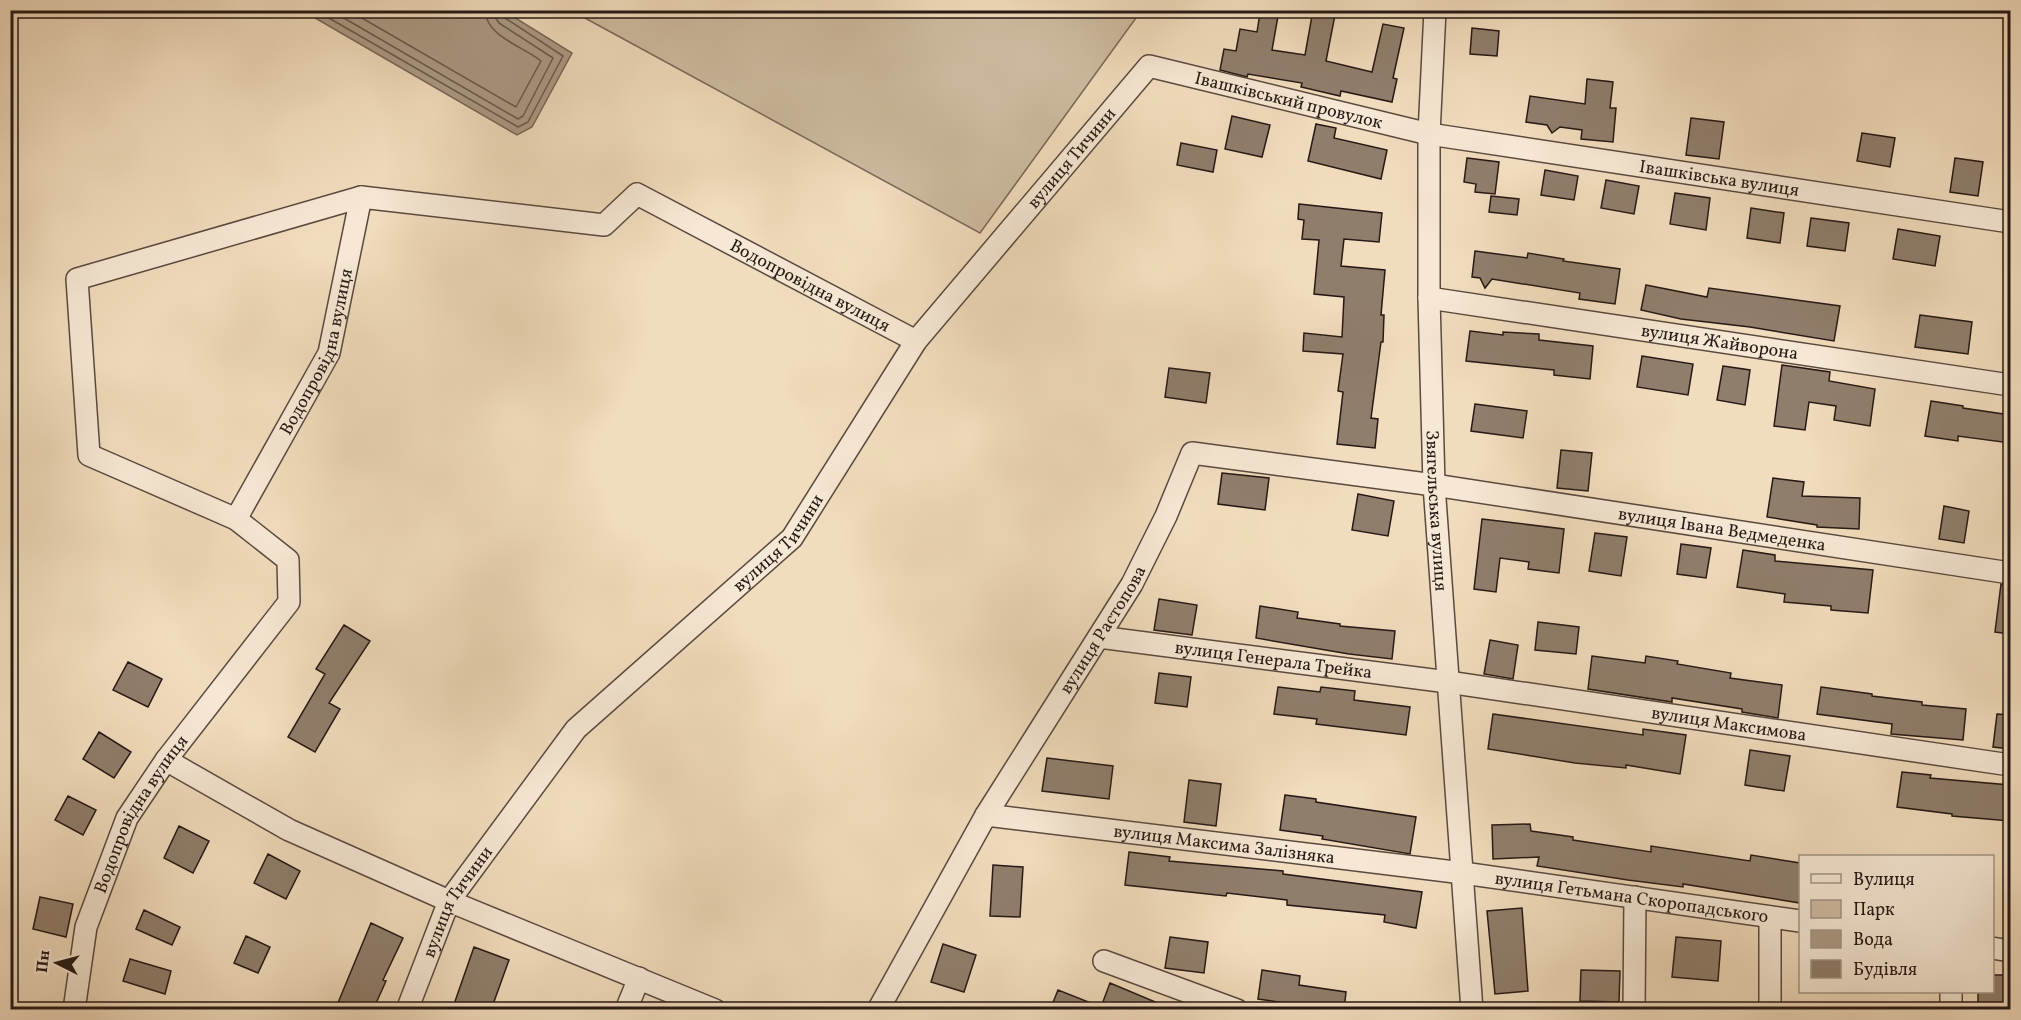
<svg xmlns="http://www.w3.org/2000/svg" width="2021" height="1020" font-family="Vollkorn,serif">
<rect width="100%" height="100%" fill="#f1dcbd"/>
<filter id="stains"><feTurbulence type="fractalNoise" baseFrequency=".00333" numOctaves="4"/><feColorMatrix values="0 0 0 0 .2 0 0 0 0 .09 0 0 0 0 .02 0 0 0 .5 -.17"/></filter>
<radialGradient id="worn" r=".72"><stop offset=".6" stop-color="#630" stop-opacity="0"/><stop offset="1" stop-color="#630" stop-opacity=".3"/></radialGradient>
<path fill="#cebba0" stroke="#7a6a5a" stroke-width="1.5" d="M572,11H1141L980,233Z"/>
<path fill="#ac9a84" stroke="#766658" stroke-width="1.5" d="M303,11H504L572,53L532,127L517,135Z"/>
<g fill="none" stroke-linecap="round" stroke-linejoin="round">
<path stroke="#695a4c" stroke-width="1.5" d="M315,10L518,127L528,122L563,56L505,18L502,10
M330,10L518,119L523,116L553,58L499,23L495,17L494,10
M348,10L516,107L541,61C523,46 486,37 485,10"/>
</g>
<path fill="#907e6c" stroke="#261915" stroke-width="1.5" d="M1313,10H1336L1326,61L1372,72L1383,24L1404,28L1393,78L1397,79L1392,102L1341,91L1340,96L1301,87L1302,83L1248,74L1247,77L1220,70L1224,49L1236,51L1240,29L1257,32L1260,13L1278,16L1272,50L1305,55Z
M1472,28L1499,31L1497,56L1470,54Z
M1587,79L1613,82L1610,108H1616L1613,142L1581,139L1582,130L1560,127L1552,133L1547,125L1526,122L1530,96L1585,104Z
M1232,116L1270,125L1262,157L1225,149Z
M1691,118L1724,122L1719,159L1686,155Z
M1316,124L1336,128L1334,138L1387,150L1381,179L1308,161Z
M1862,133L1895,138L1890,167L1857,161Z
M1181,143L1217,150L1213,172L1177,165Z
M1467,158L1499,162L1495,194L1475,192L1476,184L1464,182Z
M1955,158L1983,162L1978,196L1950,192Z
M1545,170L1578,176L1574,200L1541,195Z
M1606,180L1639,186L1634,214L1601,208Z
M1675,193L1710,198L1706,230L1670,224Z
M1491,196L1519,199L1517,215L1489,212Z
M1299,204L1382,213L1379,242L1344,239L1341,266L1385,270L1381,315H1384L1383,342H1381L1371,418L1378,419L1375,448L1337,444L1343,392L1338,391L1343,354L1303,351L1304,333L1342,337L1344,297L1314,294L1319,240L1302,239L1304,220L1298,219Z
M1751,208L1784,213L1780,243L1747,238Z
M1811,218L1849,223L1845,251L1807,246Z
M1898,229L1940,236L1935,266L1893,259Z
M1475,251L1527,258L1528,253L1564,259L1563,261L1620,269L1615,304L1579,299L1580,293L1492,279L1485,288L1480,278L1472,277Z
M1646,285L1707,297L1709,288L1840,306L1834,341L1750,327L1681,319L1641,310Z
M1920,315L1972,322L1968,354L1915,347Z
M1470,331L1503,335V332L1539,334V340L1593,346L1590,379L1554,375V370L1466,361Z
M1642,356L1693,364L1688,395L1637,387Z
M1782,365L1830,372L1829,381L1875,389L1870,426L1834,420L1836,406L1809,402L1805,430L1774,426Z
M1723,366L1750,370L1745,405L1717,400Z
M1169,368L1210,373L1206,403L1165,397Z
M1931,401L1963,406V408L2010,415V443L1958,436V441L1925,436Z
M1475,404L1527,411L1523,438L1471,431Z
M1561,450L1592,453L1588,491L1557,488Z
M1222,473L1269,478L1265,510L1218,504Z
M1773,478L1804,482L1802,496L1860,498L1859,529L1817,527V525L1767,517Z
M1358,494L1394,501L1388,536L1352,530Z
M1944,506L1969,511L1964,543L1939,539Z
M1482,519L1564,529L1559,573L1528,569L1529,562L1500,558L1496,592L1474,589Z
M1595,533L1627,537L1621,576L1589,571Z
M1681,544L1711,548L1706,578L1677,574Z
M1743,550L1775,555V561L1873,570L1868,613L1831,610V606L1784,602L1785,594L1737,587Z
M2001,584L2010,585V634L1995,632Z
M1159,599L1197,605L1192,635L1154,630Z
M1260,606L1298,612L1297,618L1340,624V626L1395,631L1392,659L1349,654L1256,638Z
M1538,622L1579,627L1576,654L1535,650Z
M344,625L370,641L329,703L340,709L315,752L288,737L325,674L316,669Z
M1490,640L1518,645L1513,679L1484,674Z
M1592,656L1645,663L1646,656L1678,661L1677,664L1731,673L1730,678L1782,685L1778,718L1742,712V709L1672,698V702L1588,689Z
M128,662L162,679L148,707L113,690Z
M1159,673L1191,677L1187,707L1155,703Z
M1278,687L1320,692L1321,687L1355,691L1354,700L1410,707L1406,735L1316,724L1317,719L1274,714Z
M1821,687L1872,694V696L1922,702V705L1966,709L1963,740L1891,734L1892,724L1817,714Z
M1493,714L1643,735V729L1686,735L1680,774L1626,765V768L1575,763L1488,749Z
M1997,714L2010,715V749L1993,747Z
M99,732L131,752L114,778L83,759Z
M1750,750L1790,756L1784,791L1745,785Z
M1047,758L1113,766L1109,799L1042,791Z
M1902,772L1931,775L1930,778L2010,785V821L1952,816V814L1897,807Z
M1189,780L1221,784L1216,826L1184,822Z
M1285,795L1316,799V802L1416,817L1410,854L1322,839L1323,836L1280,830Z
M68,796L96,810L83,835L55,820Z
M1530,824L1531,831L1573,837V840L1651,852V846L1750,861L1751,855L1800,863V903L1683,884V887L1628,880L1537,866L1539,857L1493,859L1492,825Z
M179,826L209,841L193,873L164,858Z
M1129,852L1170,857L1169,861L1283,871V874L1422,892L1416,928L1384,922L1385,915L1287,905V900L1227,893L1226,896L1125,885Z
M268,854L300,871L286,899L254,883Z
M993,865L1023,867L1020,917L990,916Z
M40,897L73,904L66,937L33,929Z
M1522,908L1528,991L1495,994L1487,911Z
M144,910L180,927L172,945L136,929Z
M371,923L403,938L383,980L386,981L373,1010H335Z
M246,936L270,947L258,973L234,963Z
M1170,937L1208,942L1204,973L1165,968Z
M1676,937L1721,941L1718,981L1672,977Z
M943,944L976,955L964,992L931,982Z
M474,947L509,960L491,1010H452Z
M130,959L171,971L165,994L123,981Z
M1262,970L1300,976L1299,985L1346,992L1344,1010H1312V1007L1258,999Z
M1581,970L1620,971L1619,1002L1580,1001Z
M1992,975H2010V1010H1978V992H1992Z
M1110,983L1172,1009V1010H1050L1058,990L1101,1007Z"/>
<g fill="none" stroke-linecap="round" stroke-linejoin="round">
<g stroke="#594a3f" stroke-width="24">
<g id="minor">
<path id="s1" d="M1435,10L1429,134V298L1434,485L1472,1010"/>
<path id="s2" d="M1429,298L2010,385"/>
<path d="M236,519L89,455L77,279L361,197"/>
<path id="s3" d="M1099,637L1448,682L2010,765"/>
<path d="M166,760L289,830L449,901L715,1010"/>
<path id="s4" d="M986,815L1463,873L1800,921"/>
<path d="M1770,917V1010"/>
<path d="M1992,948L2010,951"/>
<path d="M1104,961L1237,1010"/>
<path d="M1951,992V1010"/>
<path id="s5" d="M74,1010L86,927L127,818L166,760L289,602L288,560L236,519L329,353L361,197L604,225L637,194L916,341"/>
<path id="s6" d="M407,1010L449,901L576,729L792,538L916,341L1149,66L1429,134L2010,222"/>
<path d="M626,1010L639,978"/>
<path id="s7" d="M878,1010L986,815L1132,584L1166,516L1192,453L1434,485L2010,573"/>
<path d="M1634,1010L1635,897"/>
</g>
</g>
<use href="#minor" stroke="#f6e8d4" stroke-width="21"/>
</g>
<g text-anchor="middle" stroke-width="4.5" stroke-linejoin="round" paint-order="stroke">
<g font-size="18" fill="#261915" stroke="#f6e8d4">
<text dy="6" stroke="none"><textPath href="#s6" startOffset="1356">Івашківський провулок</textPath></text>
<text dy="6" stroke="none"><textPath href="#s6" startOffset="1092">вулиця Тичини</textPath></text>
<text dy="6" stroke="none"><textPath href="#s6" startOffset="1794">Івашківська вулиця</textPath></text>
<text dy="6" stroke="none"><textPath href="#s5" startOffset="1414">Водопровідна вулиця</textPath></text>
<text dy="6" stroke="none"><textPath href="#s2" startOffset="294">вулиця Жайворона</textPath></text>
<text dy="6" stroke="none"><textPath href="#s5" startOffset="766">Водопровідна вулиця</textPath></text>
<text dy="6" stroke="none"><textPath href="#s1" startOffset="501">Звягельська вулиця</textPath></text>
<text dy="6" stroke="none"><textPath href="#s7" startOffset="1176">вулиця Івана Ведмеденка</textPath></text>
<text dy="6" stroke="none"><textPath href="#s6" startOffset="606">вулиця Тичини</textPath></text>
<text dy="6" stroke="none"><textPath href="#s7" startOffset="442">вулиця Растопова</textPath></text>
<text dy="6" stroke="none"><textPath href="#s3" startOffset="176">вулиця Генерала Трейка</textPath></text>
<text dy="6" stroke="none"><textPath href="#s3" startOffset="636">вулиця Максимова</textPath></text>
<text dy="6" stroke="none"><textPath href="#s5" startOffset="210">Водопровідна вулиця</textPath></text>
<text dy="6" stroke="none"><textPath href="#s4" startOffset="240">вулиця Максима Залізняка</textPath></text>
<text dy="6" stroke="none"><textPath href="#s4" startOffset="651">вулиця Гетьмана Скоропадського</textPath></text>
<text dy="6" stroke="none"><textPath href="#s6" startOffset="120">вулиця Тичини</textPath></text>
</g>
</g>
<rect width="2021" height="1020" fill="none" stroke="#f1dcbd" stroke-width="36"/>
<rect x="12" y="12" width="1997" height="996" fill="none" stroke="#261915" stroke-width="3"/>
<rect x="18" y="18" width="1985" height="984" fill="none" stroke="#261915" stroke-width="1.5"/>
<rect x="1799" y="855" width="195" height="138" fill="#f6e8d4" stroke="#a39588" stroke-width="1.5"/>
<rect x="1811" y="874" width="30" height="9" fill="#f6e8d4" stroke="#a39588" stroke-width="1.5"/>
<text x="1853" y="885" font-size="18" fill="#261915">Вулиця</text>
<rect x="1811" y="900" width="30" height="18" fill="#cebba0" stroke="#a39588" stroke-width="1.5"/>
<text x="1853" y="915" font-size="18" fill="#261915">Парк</text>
<rect x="1811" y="930" width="30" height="18" fill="#ac9a84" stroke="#a39588" stroke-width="1.5"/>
<text x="1853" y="945" font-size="18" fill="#261915">Вода</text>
<rect x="1811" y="960" width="30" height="18" fill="#907e6c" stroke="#a39588" stroke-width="1.5"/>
<text x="1853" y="975" font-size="18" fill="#261915">Будівля</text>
<g transform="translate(57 963) rotate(276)" stroke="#f6e8d4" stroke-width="4.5" paint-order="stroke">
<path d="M0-4.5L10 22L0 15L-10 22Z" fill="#261915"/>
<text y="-9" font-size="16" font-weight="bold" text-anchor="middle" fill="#261915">Пн</text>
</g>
<rect width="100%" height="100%" filter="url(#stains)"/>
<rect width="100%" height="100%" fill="url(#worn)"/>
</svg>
